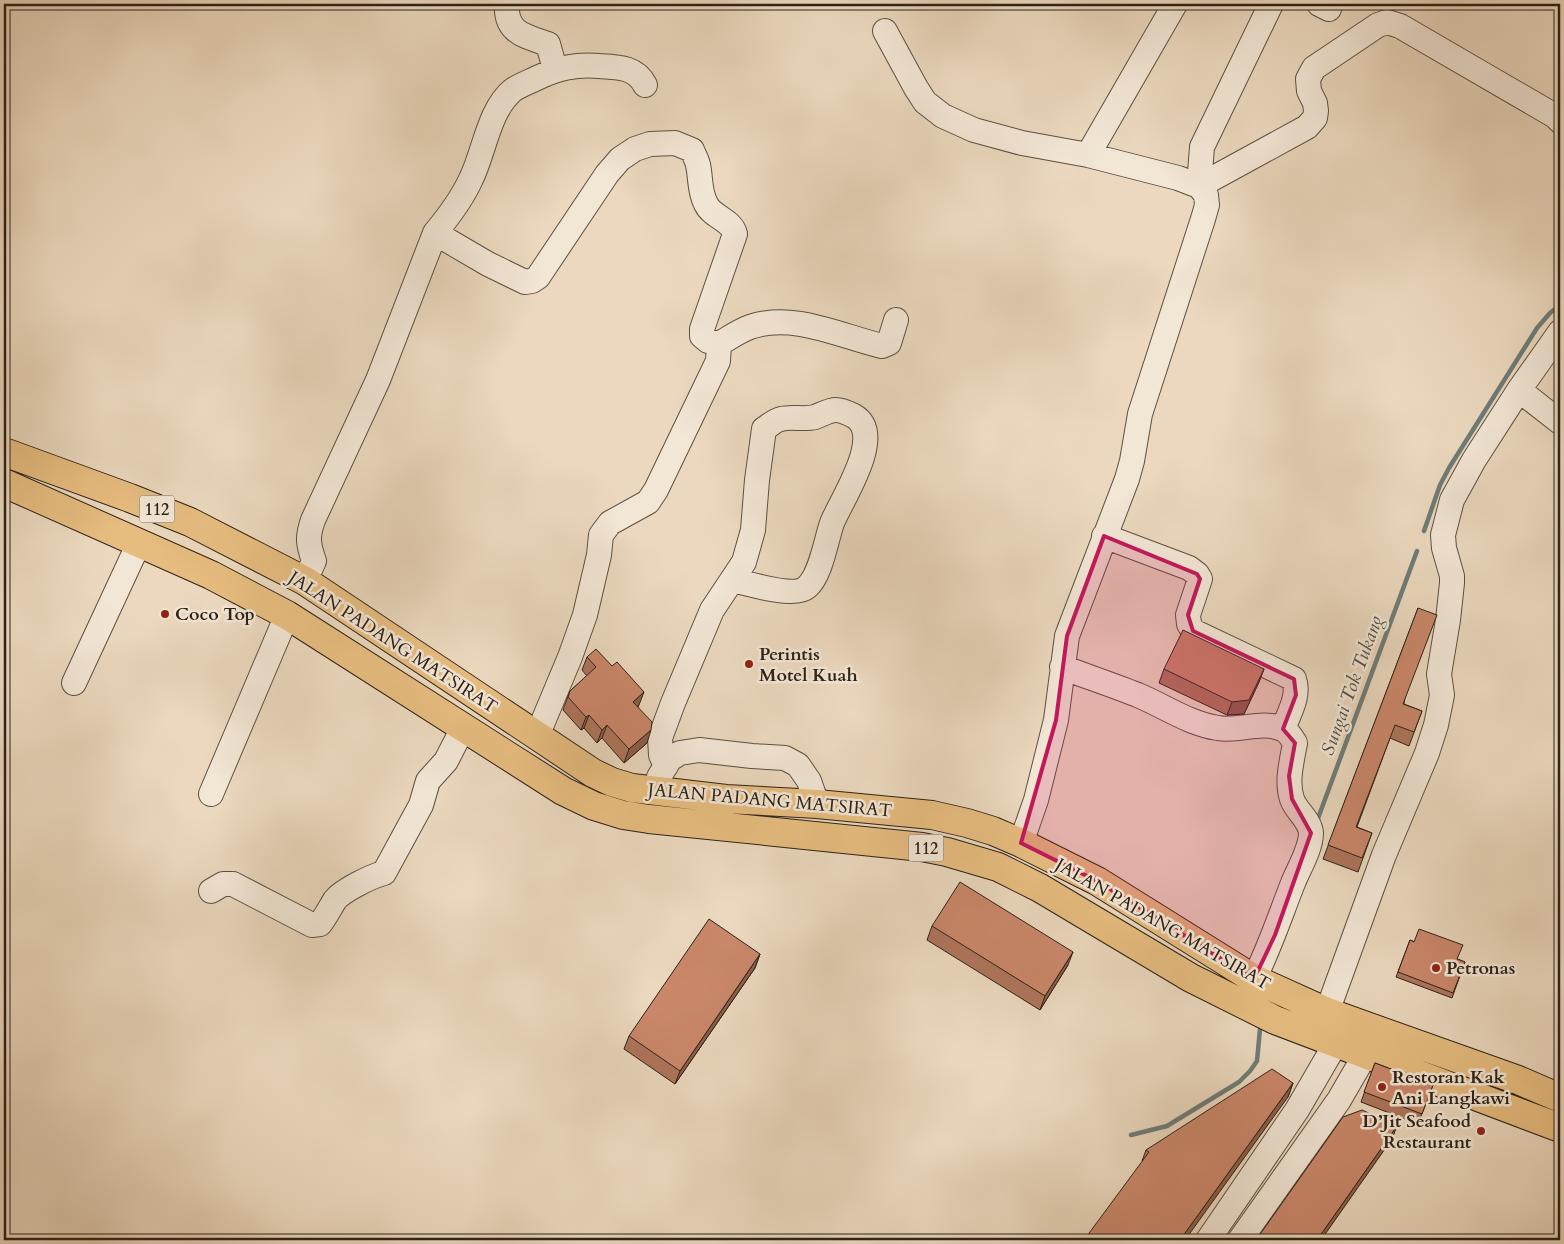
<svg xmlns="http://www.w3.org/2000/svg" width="1564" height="1244" font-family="Cardo,serif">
<rect width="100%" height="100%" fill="#ebd8be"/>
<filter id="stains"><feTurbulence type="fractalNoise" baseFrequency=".004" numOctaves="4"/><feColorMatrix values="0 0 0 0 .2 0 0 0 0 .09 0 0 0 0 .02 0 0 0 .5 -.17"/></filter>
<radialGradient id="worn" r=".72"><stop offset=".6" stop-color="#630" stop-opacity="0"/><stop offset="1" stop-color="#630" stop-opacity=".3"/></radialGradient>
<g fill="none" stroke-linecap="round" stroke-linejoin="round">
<path stroke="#6e7c78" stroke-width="4.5" d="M1424,531L1440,485L1449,468L1537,328L1550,313L1560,305
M1317,821L1417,551
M1131,1135L1167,1126L1239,1082L1250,1071L1257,1061L1260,1029"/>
<g stroke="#5c5041" stroke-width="26">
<path id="minor" d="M507,4C505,33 525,36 548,44L555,69
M1319,4L1329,9
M885,31L916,88L925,102L943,116L974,130L1022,143L1088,155L1178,178L1199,186L1206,195L1207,205L1203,219L1140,414L1132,461L1127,479L1067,636L1056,720L1036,800L1021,843
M1088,155L1175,4
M1199,186L1307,127L1315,118L1316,111L1315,103L1309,91L1308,79L1314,68L1378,25L1387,22L1400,26L1555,116L1560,121
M1199,186L1202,147L1271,4
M435,233C449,216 462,199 471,179C484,153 489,109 513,90C520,85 529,82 537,78C558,68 576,64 599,66C618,67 636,67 645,85
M719,344C729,338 739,331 750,327C793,312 840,336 882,346L889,343L896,320
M1519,390L1560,422
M1104,536L1189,568L1197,574L1200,579L1188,615L1189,624L1193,631L1294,679C1300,696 1289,713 1283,729
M305,581L314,561C308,544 307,537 313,520L378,380L435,233L488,264L525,282L532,281L538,277L607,174L620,159L635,149L650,144L675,143L692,150C694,155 697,160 698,165C701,178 699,191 706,204C712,217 732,220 735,234L702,329V336L708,341L719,344L718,361L656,490L648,502L610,523L601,535L599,555L585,615L570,657L537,736
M1062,667C1088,677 1115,686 1140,696C1166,707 1190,724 1218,728C1238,732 1263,720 1282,729C1288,731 1292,738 1295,743C1292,761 1286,781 1292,799C1296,811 1310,820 1311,833C1311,849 1299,868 1293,883C1280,916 1270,947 1254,979
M74,683L139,543
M666,766L661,755L660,738L673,703L712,610L744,562L753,530L757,480L764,429C769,426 775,420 781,419C792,416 803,420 815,417C821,415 829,410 836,410C842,410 848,413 854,416C886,435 841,500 832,523C826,540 821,575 807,587C795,598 749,584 733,580
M659,777L670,759L680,753L699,750L752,756L785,758L798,765L809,781L817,804
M211,794L287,615
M211,891L223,884H233L312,925L320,924C326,916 330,908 335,900C343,890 372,876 384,873L421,805L428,781L446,761L463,728
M1327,1012L1384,855L1427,753L1436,725L1442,695L1439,674L1448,620L1452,583V576L1444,548L1443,535L1452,500L1474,460L1519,390L1560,332
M1208,1240L1297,1110L1336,1043
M1240,1240L1339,1100L1365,1055"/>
</g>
<g stroke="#2c2217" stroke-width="30">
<path id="major" d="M4,452L130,498L190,522L305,581L593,773L612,782L632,788L726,799L817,804L932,815L967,823L993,831L1021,843L1097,881L1254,979L1327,1012L1518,1080L1560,1098
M4,483L211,575L287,615L563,791L594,806L623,815L649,819L922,847L947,852L998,867L1040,888L1191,978L1275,1020L1560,1128"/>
</g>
<use href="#minor" stroke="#f2e6d5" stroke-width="24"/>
<use href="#major" stroke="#e6bc7f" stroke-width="28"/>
</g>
<path fill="#ae745b" stroke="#2c2217" d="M1418,608L1404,704L1422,711L1409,746L1390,738L1357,827L1372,833L1358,872L1323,859Z
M587,657L639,705L638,707L647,743L624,763L602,738L597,743L584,728L581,730L563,710L570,691L587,676L582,670Z
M1164,669H1264L1259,682L1244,714L1227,715L1159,683Z
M932,926L1068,965L1040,1010L927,940Z
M1410,940L1465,962L1452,998L1396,977Z
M760,954L755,968L675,1084L624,1049L629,1036Z
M1375,1063L1433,1085L1418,1124L1361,1102Z
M1293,1083L1288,1097L1142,1161L1146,1150Z"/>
<path fill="#8d5e4a" stroke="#2c2217" d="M1264,669L1259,682L1244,714L1227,715L1232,702Z
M644,692L639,705L628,715L633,702Z
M589,715L584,728L581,730L586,717Z
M607,725L602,738L597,743L602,730Z
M651,730L647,743L624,763L629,749Z
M1073,952L1068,965L1040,1010L1045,996Z
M760,954L755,968L675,1084L680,1071Z
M1293,1083L1288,1097L1185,1240H1180Z
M1397,1126L1392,1139L1321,1240H1317Z"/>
<path fill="#ca876a" stroke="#2c2217" d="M1418,608L1437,615L1403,704L1422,711L1414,732L1395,725L1356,827L1372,833L1362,858L1328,845Z
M1183,630L1264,669L1249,700L1232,702L1164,669Z
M596,649L612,666L617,662L644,692L633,702L652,722L651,730L629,749L607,725L602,730L589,715L586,717L568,697L570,691L596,667L587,657Z
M960,882L1073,952L1045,996L932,926Z
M709,919L760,954L680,1071L629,1036Z
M1419,929L1463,945L1457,959L1465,962L1453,993L1398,972L1410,940L1414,942Z
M1375,1063L1433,1085L1422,1114L1364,1092Z
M1272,1069L1293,1083L1180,1240H1084L1149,1152L1146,1150Z
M1362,1110L1397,1126L1317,1240H1256L1343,1117Z"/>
<path fill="#c2185b" fill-opacity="0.2" stroke="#c2185b" stroke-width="4" stroke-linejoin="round" d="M1104,536L1197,574L1200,579L1188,615L1193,631L1294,679L1296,695L1283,729L1295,743L1289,776L1292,799L1311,833L1275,935L1254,979L1097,881L1021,843L1056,720L1067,636Z"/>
<g fill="#8f2418" stroke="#f2e6d5" stroke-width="2">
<circle cx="165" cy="614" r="5"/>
<circle cx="749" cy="664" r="5"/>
<circle cx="1436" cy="968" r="5"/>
<circle cx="1382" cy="1087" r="5"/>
<circle cx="1481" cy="1131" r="5"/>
</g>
<g text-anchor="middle" stroke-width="5" stroke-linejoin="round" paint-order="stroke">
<g fill="#f2e6d5" stroke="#675d50" stroke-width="1">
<rect x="139.5" y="495.5" width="35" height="27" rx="4"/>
<rect x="908.5" y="834.5" width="35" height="27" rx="4"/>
</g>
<g font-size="16" font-weight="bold" fill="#2c2217">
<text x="157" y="515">112</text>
<text x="926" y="854">112</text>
</g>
<g font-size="18" font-weight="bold" fill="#2c2217" stroke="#f2e6d5" text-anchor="start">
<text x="175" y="620">Coco Top</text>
<text x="759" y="660">Perintis<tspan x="759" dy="21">Motel Kuah</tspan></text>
<text x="1446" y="974">Petronas</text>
<text x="1392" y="1083">Restoran Kak<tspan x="1392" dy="21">Ani Langkawi</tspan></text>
<text x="1471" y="1127" text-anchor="end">D’Jit Seafood<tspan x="1471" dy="21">Restaurant</tspan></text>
</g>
<g font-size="18" fill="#2c2217" stroke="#f2e6d5">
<text transform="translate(393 642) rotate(33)" y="6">JALAN PADANG MATSIRAT</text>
<text transform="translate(770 800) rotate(5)" y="6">JALAN PADANG MATSIRAT</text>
<text transform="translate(1163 924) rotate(30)" y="6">JALAN PADANG MATSIRAT</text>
</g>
<g font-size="19" font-style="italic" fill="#4d4f48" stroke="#f2e6d5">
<text transform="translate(1351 685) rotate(-70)" y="7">Sungai Tok Tukang</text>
</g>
</g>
<rect width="1564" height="1244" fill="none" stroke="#ebd8be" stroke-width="20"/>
<rect x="5" y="5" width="1554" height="1234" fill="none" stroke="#2c2217" stroke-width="2.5"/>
<rect x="10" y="10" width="1544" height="1224" fill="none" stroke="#2c2217"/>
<rect width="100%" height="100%" filter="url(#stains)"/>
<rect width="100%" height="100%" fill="url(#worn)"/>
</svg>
